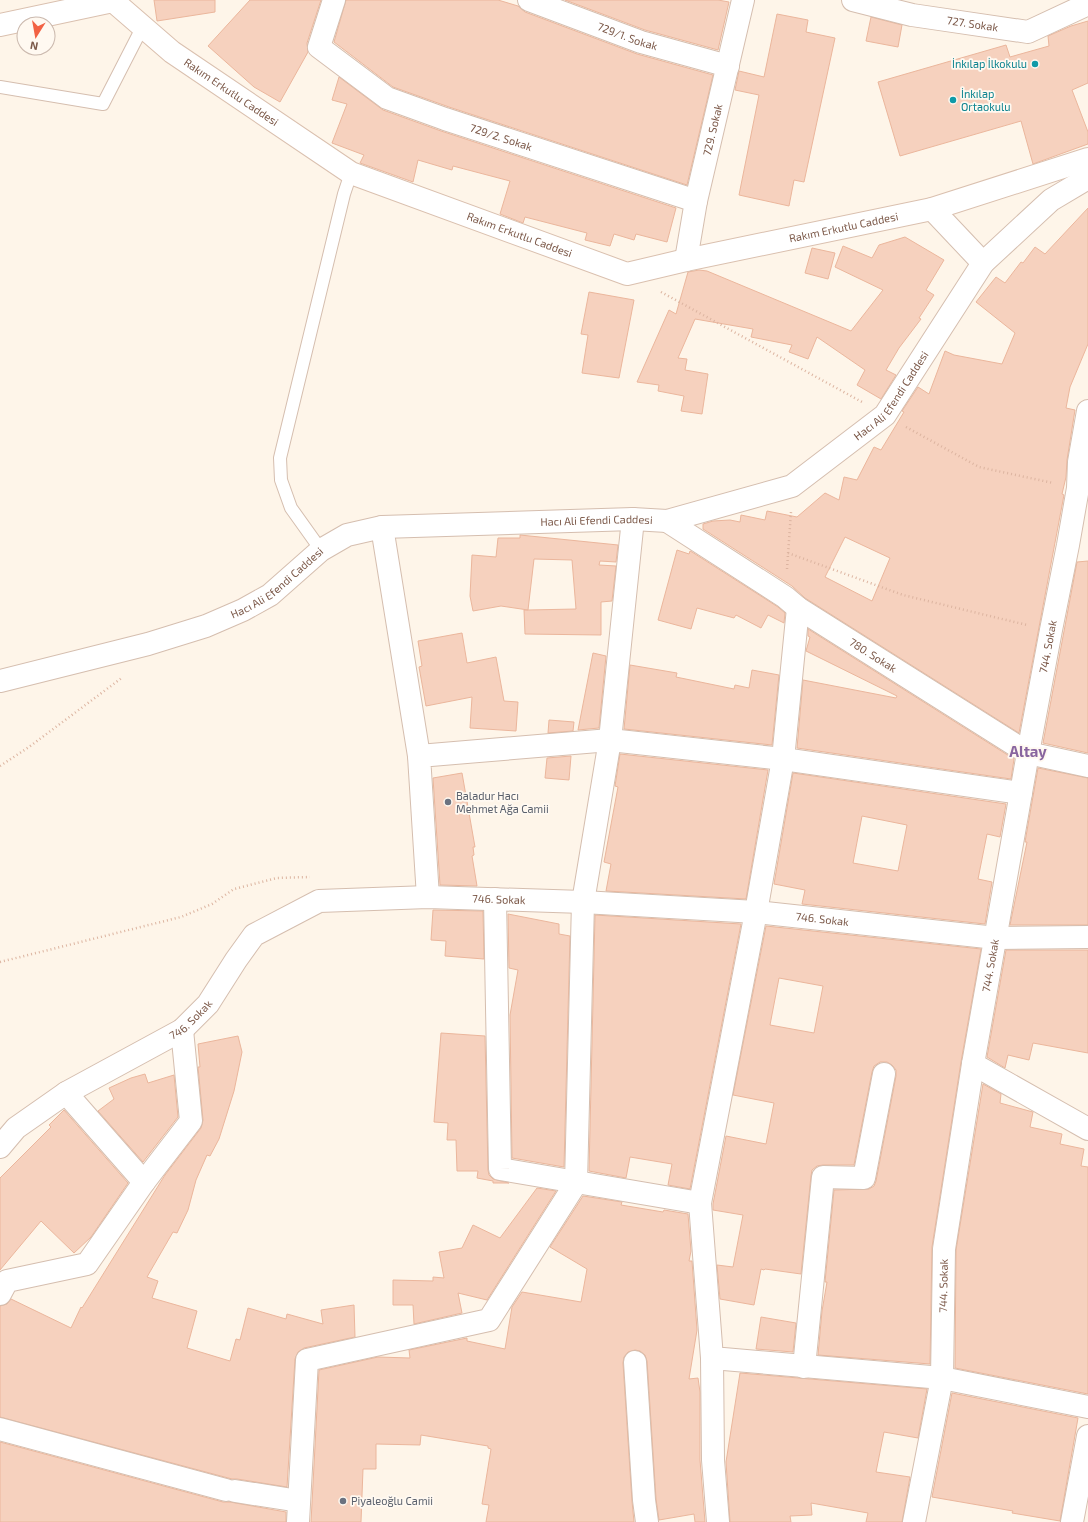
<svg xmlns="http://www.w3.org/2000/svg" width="1088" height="1522" font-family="'Exo 2',sans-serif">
<rect width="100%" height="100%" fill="#fef5e9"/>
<path fill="#f6d1be" stroke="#ebb69c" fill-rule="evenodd" d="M154,0H215V12L157,21Z
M250,0H321L307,43L308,52L280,102L254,87L208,46Z
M346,0H498L518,6L525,12L637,54L713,75L687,185L449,107L393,87L334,42Z
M565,0H718L729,2L718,50L645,30Z
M777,14L808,20L806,32L835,38L804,182L794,180L789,206L739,195L759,95L735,90L739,71L764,77Z
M871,17L902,25L898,47L866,41Z
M1088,21V83L1072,90L1088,132V144L1033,164L1021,121L900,156L878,82L1006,45L1010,57L1049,46L1048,36L1071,26Z
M339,77L383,110L441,131L676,208L667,242L636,234L634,240L614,234L610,246L585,240L587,233L525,217L523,223L500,214L510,181L453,166L452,170L418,160L413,182L360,163L364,155L332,143L347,104L332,100Z
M1088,208V344L1070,387L1066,408L1075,410L1067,460L1066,477L1062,494L1064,495L1019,733L805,598L792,586L703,529V524L713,521L730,520L740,522L741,515L765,520L767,511L797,517L825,493L839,500L844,477L857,480L874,447L881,450L904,412L902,411L918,387L929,394L945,351L954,355L1002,364L1015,333L976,302L996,277L1005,283L1021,262L1023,263L1035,247L1045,254ZM845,537L890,558L872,601L825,577Z
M905,237L944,260L926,290L934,295L919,318L921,319L899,348L886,370L896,375L881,399L857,385L865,370L817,337L808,359L789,352L792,345L751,337L753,329L695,319L678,358L687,359L685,370L708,374L702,414L681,411L684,396L658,391L659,385L637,382L669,310L676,314L688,272L699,270L707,271L851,331L883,290L835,267L843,246L872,258L879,245Z
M812,248L835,253L828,279L805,273Z
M589,292L634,300L619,378L582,373L588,335L581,334Z
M520,535L618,545L616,562L600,561L599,565L616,566L612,601L601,602V635L525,634L524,610H528L501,606L473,611L470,596L472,555L496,557L498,538H520ZM534,559L572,560L576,609L528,610Z
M677,550L689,554L690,551L692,552L778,607L785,613L784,623L768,615L761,628L736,615L734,618L697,608L691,629L658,620Z
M1088,561V753L1043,743L1077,562Z
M808,629L1014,759L1011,779L797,748L803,680L896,698L897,696L806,651L810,637L808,636Z
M462,633L467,663L496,657L504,701L518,702L516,731L470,728L472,697L426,706L419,667L422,666L418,641Z
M593,653L606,656L599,728L578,730Z
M630,665L677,673L676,677L734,689L735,685L749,688L752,670L779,675L772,745L624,729Z
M549,720L574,722L573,731L548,733Z
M620,754L768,770L746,899L606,891L611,864L604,862L618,787L615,786Z
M571,756L569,780L545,778L547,758Z
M1038,768L1088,778V925H1010L1027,842H1025Z
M462,773L475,847H473L474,855L472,856L477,886L440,885L433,778Z
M793,773L1006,804L1000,837L987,834L978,879L992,882L985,924L802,904L805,890L774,884ZM862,816L907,825L898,871L853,863Z
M433,910L483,911L484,959L445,956L446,941L431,940Z
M508,914L559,924V934L570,936L564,1167L512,1158L510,1015L518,970L509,968Z
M595,915L741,924L690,1189L668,1185L672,1164L630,1157L626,1178L589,1171Z
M766,926L981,949L961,1062L932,1247L930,1364L818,1355L822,1311L827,1282H825L834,1190L869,1189L874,1186L876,1181L896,1076V1070L892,1065L887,1062H880L874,1066L872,1072L854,1165H823L817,1166L812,1170L811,1176L801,1274L765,1269L764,1270L761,1269L754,1305L720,1299L717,1265L733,1267L743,1215L713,1210V1204L726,1136L766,1144L774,1103L733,1095ZM779,978L823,986L814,1033L770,1025Z
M1006,950H1088V1053L1033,1043L1029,1060L1008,1055L1005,1068L987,1057Z
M441,1033L485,1036L488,1170L489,1175L493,1179L509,1183H493V1181L477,1178L478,1171H457L456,1140H447L448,1123L434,1122Z
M238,1036L242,1052L234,1091L219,1139L210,1156L207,1155L196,1180L188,1210L177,1233L173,1232L147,1277L158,1281L152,1298L197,1311L187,1348L230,1361L236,1339L240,1340L248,1308L286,1319L287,1314L323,1324L321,1310L354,1305L355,1337L304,1348L298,1352L295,1359L287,1487L237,1479H232L0,1417V1306L7,1304L11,1299L71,1328L81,1307L82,1308L165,1175L201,1128L203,1120L198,1067H200L198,1044Z
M145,1074L148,1083L174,1075L178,1117L143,1162L98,1111L114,1099L109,1088L131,1078Z
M983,1084L1001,1094L1000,1103L1033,1112L1030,1127L1062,1134L1060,1144L1084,1149L1081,1166L1088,1167V1394L955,1368L956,1250Z
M64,1110L128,1183L91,1237L74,1253L41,1221L0,1270V1178L51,1127L49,1125Z
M537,1188L556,1191L487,1300L458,1293L462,1313L414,1324L413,1305H393V1280L433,1281V1277L444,1278L439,1252L462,1248L473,1225L500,1238Z
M583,1196L622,1202L621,1205L663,1212L664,1210L688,1214L691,1251L689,1261H692L697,1330L689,1379L698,1378L700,1392V1460L705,1522H695L694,1514L659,1520L656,1499L647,1361L645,1355L640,1351L635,1350L628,1352L624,1357L623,1363L632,1501L634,1522H486L489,1505L482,1504L491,1449L488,1448V1446L421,1435L420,1445L376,1444V1469H363L361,1522H311L319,1370L378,1357L410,1358L409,1350L467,1338V1341L505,1349L512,1307L522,1292L581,1302L587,1269L550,1247Z
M761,1317L796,1323L793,1352L756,1349Z
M740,1373L927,1389L918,1438L884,1432L876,1472L910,1477L902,1522H866L868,1513L811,1503L812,1515L790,1516L791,1522H730L726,1462Z
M952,1393L1078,1418L1060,1521L1012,1513L1013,1511L932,1497Z
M0,1442L223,1502H230L286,1512V1522H0Z"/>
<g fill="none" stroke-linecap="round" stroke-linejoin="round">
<g stroke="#d5beaf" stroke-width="14">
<path id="lane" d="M0,87L103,104L143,26
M321,550L291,508L281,480L280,458L344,194L351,173"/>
</g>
<g stroke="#d5beaf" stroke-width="24">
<g id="street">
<path id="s1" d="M334,0L319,47L387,98L445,119L696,201"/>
<path id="s2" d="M529,0L641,42L728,66"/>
<path id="s3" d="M853,0L912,15L1028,32L1088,4"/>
<path d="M932,209L983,263"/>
<path id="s4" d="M686,260L696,201L743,0"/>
<path id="s5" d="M667,521L785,597L798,608L1028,753L1088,766"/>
<path d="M382,527L419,756"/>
<path d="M798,608L783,759L756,912L700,1203L712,1358L942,1378L1088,1407"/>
<path id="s6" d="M0,681L148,644L206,626L243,610L270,595L321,550L347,535L382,527L633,519L667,521L792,486L885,415L983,263L1051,200L1088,178"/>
<path d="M428,897L419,756L610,740L783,759L1021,793"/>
<path d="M495,899L500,1169L700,1203"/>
<path d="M973,1064L1088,1129"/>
<path d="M66,1093L144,1182"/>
<path id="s7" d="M0,1147L16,1128L66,1093L182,1030L208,1004L236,960L254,935L319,901L428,897L583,902L756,912L996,938L1088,937"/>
<path d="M0,1294L7,1281L87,1264L144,1182L191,1121L182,1030"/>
<path d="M712,1358L713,1460L718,1522"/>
<path d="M635,1362L644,1500L647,1522"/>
<path d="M804,1367L823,1177L864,1178L884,1074"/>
<path d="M0,1429L226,1490"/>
<path d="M235,1491L299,1501"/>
<path d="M298,1522L307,1360L489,1320L576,1183L583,902L610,740L633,519"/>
<path id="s8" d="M914,1522L942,1378L944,1249L973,1064L1028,753L1051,630L1068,545L1078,488L1079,462L1088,411"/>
<path d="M1072,1522L1088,1436"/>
</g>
</g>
<g stroke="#dac0af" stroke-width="24">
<g id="secondary">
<path id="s9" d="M0,25L113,1L172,52L351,173L627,274L686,260L932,209L1088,159"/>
</g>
</g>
<path stroke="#dcb4a0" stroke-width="2.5" stroke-dasharray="1 3" stroke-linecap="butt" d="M661,292L862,402
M906,427L979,467L1053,483
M788,553L903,595L1027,625
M787,569L791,512
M0,766L29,747L123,677
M0,962L181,917L212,904L234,889L277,878L310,877"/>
<use href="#lane" stroke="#fff" stroke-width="12"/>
<use href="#street" stroke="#fff" stroke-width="22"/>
<use href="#secondary" stroke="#fff" stroke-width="22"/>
</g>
<g fill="#0f9aa8" stroke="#fff9f1" stroke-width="1.5">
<circle cx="1035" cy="64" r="4"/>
<circle cx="953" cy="100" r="4"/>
</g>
<g fill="#6b7280" stroke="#fff9f1" stroke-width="1.5">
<circle cx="448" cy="802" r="4"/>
<circle cx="343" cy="1501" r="4"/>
</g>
<g text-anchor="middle" stroke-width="3.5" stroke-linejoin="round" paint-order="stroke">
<g font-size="11" fill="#7c5949" stroke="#fff9f1">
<text dy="4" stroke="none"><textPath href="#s3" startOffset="122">727. Sokak</textPath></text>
<text dy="4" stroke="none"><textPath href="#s2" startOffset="105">729/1. Sokak</textPath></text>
<text dy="4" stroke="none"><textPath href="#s9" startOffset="265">Rakım Erkutlu Caddesi</textPath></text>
<text dy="4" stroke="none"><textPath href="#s4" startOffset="133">729. Sokak</textPath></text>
<text dy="4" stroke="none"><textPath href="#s1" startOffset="255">729/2. Sokak</textPath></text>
<text dy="4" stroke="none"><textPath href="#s9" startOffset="925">Rakım Erkutlu Caddesi</textPath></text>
<text dy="4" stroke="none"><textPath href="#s9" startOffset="589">Rakım Erkutlu Caddesi</textPath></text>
<text dy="4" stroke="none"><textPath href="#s6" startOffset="969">Hacı Ali Efendi Caddesi</textPath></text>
<text dy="4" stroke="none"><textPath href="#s6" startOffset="633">Hacı Ali Efendi Caddesi</textPath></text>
<text dy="4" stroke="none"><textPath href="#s6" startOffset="297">Hacı Ali Efendi Caddesi</textPath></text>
<text dy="4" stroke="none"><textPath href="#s8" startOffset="887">744. Sokak</textPath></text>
<text dy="4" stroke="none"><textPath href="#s5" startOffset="246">780. Sokak</textPath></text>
<text dy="4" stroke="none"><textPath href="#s7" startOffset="591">746. Sokak</textPath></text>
<text dy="4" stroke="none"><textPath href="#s7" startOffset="915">746. Sokak</textPath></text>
<text dy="4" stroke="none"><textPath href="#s8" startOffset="563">744. Sokak</textPath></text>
<text dy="4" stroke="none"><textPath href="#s7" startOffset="231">746. Sokak</textPath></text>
<text dy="4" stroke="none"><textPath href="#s8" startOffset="239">744. Sokak</textPath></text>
</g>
<g font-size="11" fill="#0d838f" stroke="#fff9f1" text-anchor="end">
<text x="1027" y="68">İnkılap İlkokulu</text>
<text x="961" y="98" text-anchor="start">İnkılap<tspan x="961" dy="13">Ortaokulu</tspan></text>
</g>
<g font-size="11" fill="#5b616d" stroke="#fff9f1" text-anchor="start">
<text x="456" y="800">Baladur Hacı<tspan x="456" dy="13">Mehmet Ağa Camii</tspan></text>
<text x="351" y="1505">Piyaleoğlu Camii</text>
</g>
<g font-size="15" font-weight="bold" fill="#89659f" stroke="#fff9f1">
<text x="1028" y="757">Altay</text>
</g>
</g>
<g transform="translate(36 36) rotate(191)"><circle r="19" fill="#fff9f1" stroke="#cbb9ae"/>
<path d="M0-3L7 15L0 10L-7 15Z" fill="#f26244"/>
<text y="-6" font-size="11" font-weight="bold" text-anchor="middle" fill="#7c5949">N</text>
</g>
</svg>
